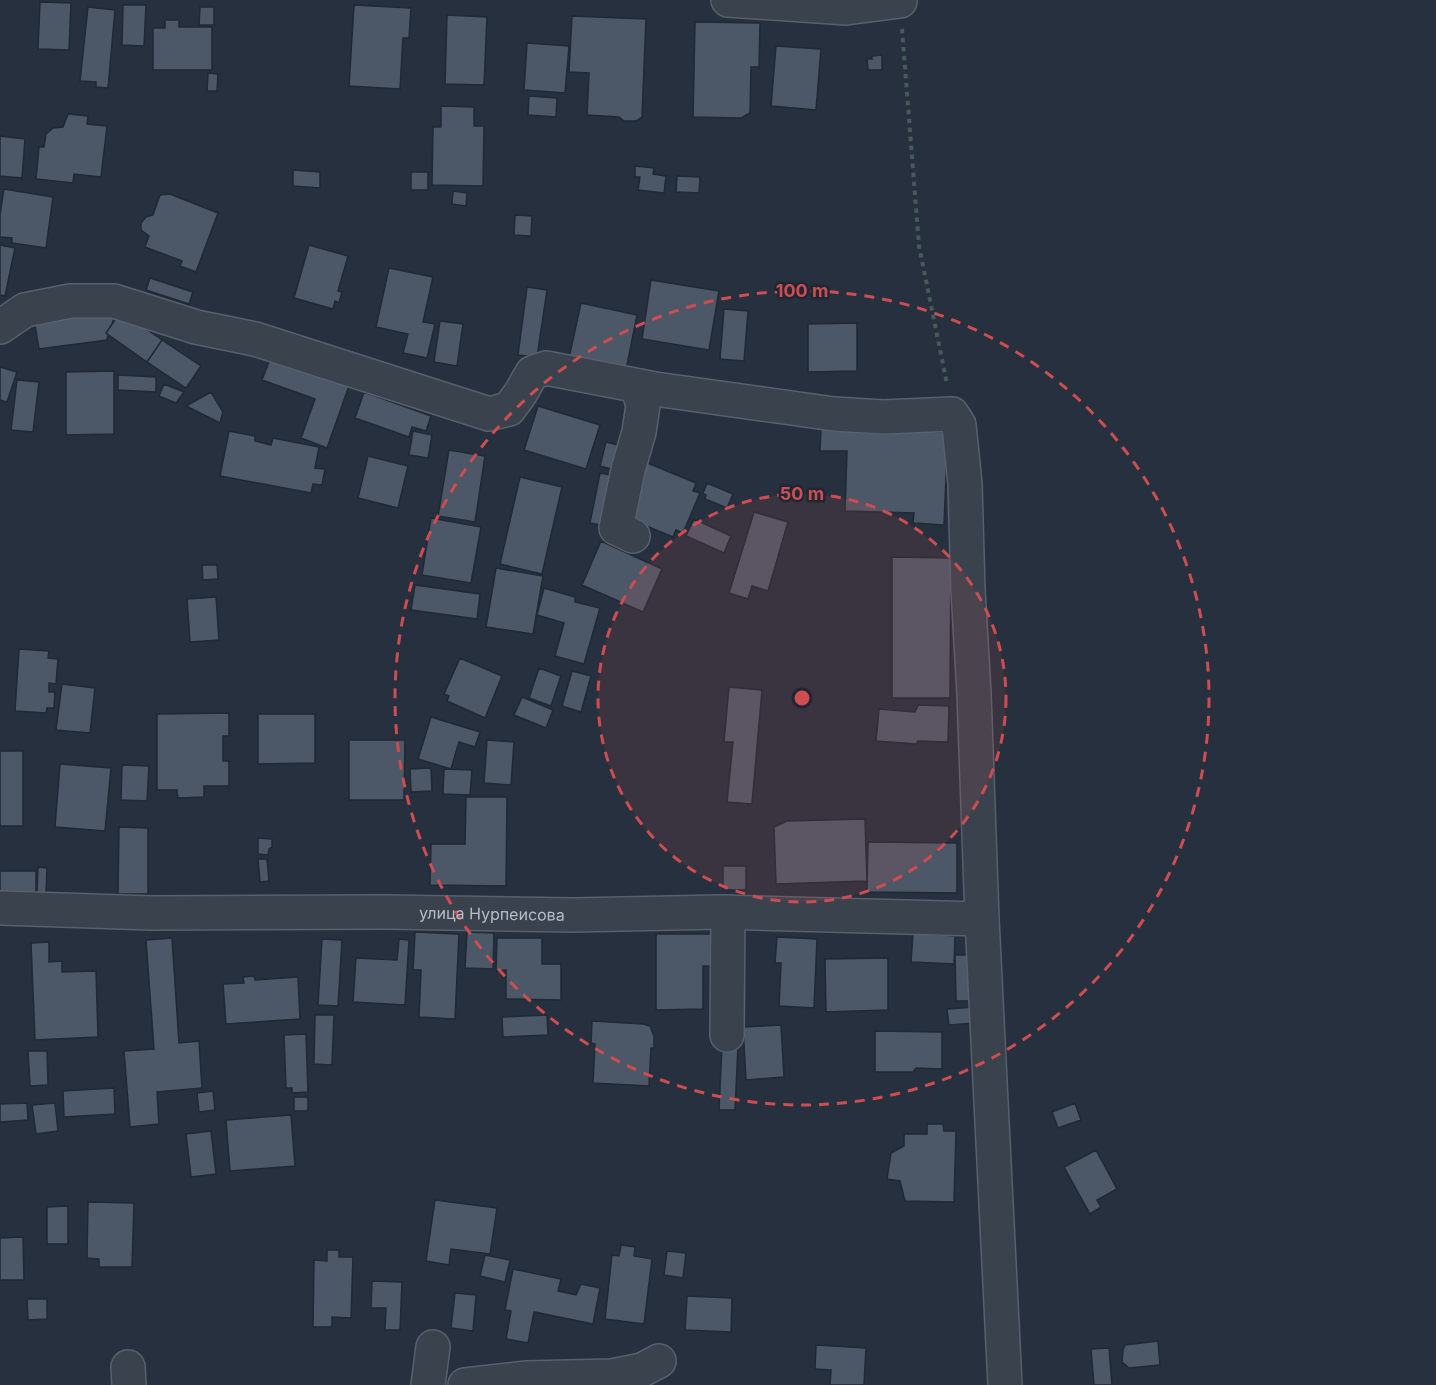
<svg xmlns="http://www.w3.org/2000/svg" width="1436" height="1385" font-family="Inter,sans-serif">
<rect width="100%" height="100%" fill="#26303e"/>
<path fill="#4c5767" stroke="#202935" stroke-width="1.5" d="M40,2L71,3L69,50L38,49Z
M123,5H146L144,46L122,45Z
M354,5L411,8L409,38H403L400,89L349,86Z
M88,7L115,10L108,88L96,87V82L80,81Z
M200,7H214V25H199Z
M447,15L487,17L484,85L445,84Z
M572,16L646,19L642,117L636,121H624L619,117L587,115L589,73L569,72Z
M165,20H179V27H212V70H153V28H165Z
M695,22L760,23L759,67H751L750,113L741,118L693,117Z
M527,43L569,46L565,93L524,90Z
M776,46L821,49L816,110L771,106Z
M882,55V70H868L867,59H872V56Z
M208,73L218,74L217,91H207Z
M529,96L557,98L556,117L528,115Z
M441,106L474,107V126H484L483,186L432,185L433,127H441Z
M68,114L88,116L87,124L107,126L101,177L74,174L73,183L36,179L39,147H44L46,134L53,128L63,127Z
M0,136L25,139L22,178L0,176Z
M635,166L654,168L653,174L666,176L664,193L638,190L640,177H635Z
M293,170L320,172V188L293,186Z
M411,172H428V190H411Z
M677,176L700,177L699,193L676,192Z
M4,189L53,197L46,248L12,243V238L0,237V215Z
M453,191L467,193L466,206L452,204Z
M170,194L218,213L196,272L180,266L182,261L145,247L149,236L141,230V223L146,217L153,215L160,195Z
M515,215L532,216L531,236L514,235Z
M0,245L15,248L5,296L0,295Z
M309,245L348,256L338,291L342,292L339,303L335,301L333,309L294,298Z
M389,268L433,277L423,322L435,324L427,358L403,353L408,334L376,327Z
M150,278L193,292L189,304L146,290Z
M651,280L719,291L709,350L642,339Z
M527,287L547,290L537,357L518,355Z
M581,303L637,315L626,370L569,358Z
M724,309L748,311L744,361L720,359Z
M116,311L112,324L106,333L108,335L107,340L39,349L34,319Z
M121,311L162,340L147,362L106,333Z
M440,321L463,324L457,366L434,362Z
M857,323V371L808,372V324Z
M162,340L201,366L186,388L147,362Z
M270,359L349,386L327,448L301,438L315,399L262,380Z
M0,367L17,372L7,402L0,400Z
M114,371V434L66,435V372Z
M118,375L156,377V392L118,390Z
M17,380L39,382L33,432L11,430Z
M164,384L184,392L176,403L159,396Z
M211,392L223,412L220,423L186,406Z
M364,392L431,416L426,431L412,427L409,437L355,418Z
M538,406L600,425L586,469L524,450Z
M821,427L948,432L944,525L913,523L914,513L845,511L847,451H820Z
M229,431L255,436V441L271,445L273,438L319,447L315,468L325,469L322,485L313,484L311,493L220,476Z
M413,431L432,435L428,458L409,455Z
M606,442L618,445L611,469L600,466Z
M449,450L485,456L475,522L438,516Z
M368,456L408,466L398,508L358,498Z
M645,462L696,483L693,491L700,493L683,533L676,530L673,537L622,516Z
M600,473L610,475L600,525L590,523Z
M520,477L562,487L542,574L500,564Z
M707,483L733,494L727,508L705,499L706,495L703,493Z
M754,512L788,522L768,591L752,586L748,599L729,593Z
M431,518L481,527L471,583L422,575Z
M694,519L731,536L724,553L686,536Z
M601,541L662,569L643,612L582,585Z
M892,557L951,558L950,698H892Z
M202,565H217L218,579L203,580Z
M496,568L543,576L533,634L486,627Z
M415,585L480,594L477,619L411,610Z
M544,588L575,597V602L600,608L584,664L555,656L564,623L537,615Z
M216,597L219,640L190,642L187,599Z
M19,649L49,651L48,658L58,659L56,684L49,683V692H55L54,708H47L46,713L15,711Z
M460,658L502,676L485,718L447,701L449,696L444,694Z
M539,668L561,676L551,706L529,698Z
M572,671L591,676L581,712L562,706Z
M62,684L95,688L90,733L56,730Z
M729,687L762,690L752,804L727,802L733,742H724Z
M522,697L553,710L546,728L514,715Z
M918,705L949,706L948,742L918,741L916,744L876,741L879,709L915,712Z
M229,713V736H223V761H229V786H204V797L178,798L177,790H157V714Z
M258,714H315V763L258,764Z
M431,717L480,732L475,747L459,742L451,769L418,759Z
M349,740H405L404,800H349Z
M487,740L514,742L511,785L484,783Z
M0,751H23V826H0Z
M60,764L111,768L105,831L55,827Z
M122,765L149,766L147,801L121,800Z
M431,768L432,791L411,792L410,769Z
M444,769L472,770L470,795L443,794Z
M466,797H507L506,886L430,885L431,844H465Z
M865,819L867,881L776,884L774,827L787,821Z
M119,827L148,828V894H118Z
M258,838L272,839V847L269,849L268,855L258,854Z
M868,842L957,843V893L867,892Z
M258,859H267L269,881L260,882Z
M723,866H746V890H723Z
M38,867L47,868L46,893H37Z
M0,871H36V895L0,894Z
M415,932L459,934L455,1019L419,1017L421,970H413Z
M467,932L494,933L493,969L465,968Z
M913,933L955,936L954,964L911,962Z
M656,934H717V966H703V1009L656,1010Z
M777,937L817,939L814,1008L779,1006L781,963H775Z
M172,938L179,1043L199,1041L202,1088L157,1092L159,1124L130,1127L124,1051L154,1049L146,940Z
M497,938H542V964H561V1000L506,999V970L496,971Z
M322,939L342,940L338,1006L318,1005Z
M399,939L409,940L405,1005L353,1002L356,958L397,960Z
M49,942V962L62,961V972L96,971L98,1037L35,1040L31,943Z
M955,955H975V1001H956Z
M888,958V1010L826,1012L825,959Z
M254,976L255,980L298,977L300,1019L226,1024L223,984L244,983L243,977Z
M975,1007V1023L949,1025L947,1009Z
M315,1015H334L332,1065L314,1064Z
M547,1015L548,1035L503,1037L502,1017Z
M592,1021L643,1024L650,1026L654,1036V1048H651L649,1086L593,1083L595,1044L591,1043Z
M781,1025L784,1077L746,1080L743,1027Z
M875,1031L942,1032V1069L916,1068L913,1072H875Z
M306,1034L308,1092L292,1093V1088H286L284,1035Z
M722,1045L738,1046L735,1110H719Z
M28,1051H47L48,1085L30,1086Z
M114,1088L115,1114L64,1117L63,1091Z
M213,1091L215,1110L199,1112L197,1093Z
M294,1097H308V1111H294Z
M27,1103L28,1120L0,1122V1104Z
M55,1103L58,1131L36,1134L32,1105Z
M1075,1103L1081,1120L1058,1128L1052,1112Z
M291,1115L295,1166L230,1171L226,1120Z
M927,1124H943L944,1131H956L954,1202L905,1201L900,1181L887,1179L891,1153L904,1146V1134H927Z
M211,1131L216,1174L191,1177L186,1134Z
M1096,1150L1117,1189L1097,1200L1101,1207L1090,1214L1064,1167Z
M435,1200L497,1208L490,1254L451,1249L449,1265L426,1261Z
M88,1202L134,1203L132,1267H99V1259L87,1258Z
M68,1206V1244H47V1207Z
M23,1237L24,1280H0V1238Z
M621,1245L635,1247L634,1256L652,1259L644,1324L605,1319L612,1255L619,1256Z
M327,1250H339V1257H353L351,1318L332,1317V1327H313L314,1260L327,1261Z
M667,1251L686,1253L683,1278L664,1275Z
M485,1255L510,1260L505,1282L480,1276Z
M513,1269L561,1279L558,1291L576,1295L581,1284L600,1288L593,1324L534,1312L528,1343L506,1339L511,1311L505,1310Z
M372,1281L402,1282L400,1330H385L386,1308H371Z
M455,1293L476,1295L473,1331L451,1328Z
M687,1296L732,1298L731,1332L685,1330Z
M27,1299H47V1319L28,1320Z
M1158,1341L1160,1365L1129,1368L1122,1362L1123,1350L1125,1345Z
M816,1345L866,1348L864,1385H830L831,1370L815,1369Z
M1109,1348L1112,1385H1094L1091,1349Z"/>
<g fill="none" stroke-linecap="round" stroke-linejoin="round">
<g stroke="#57606c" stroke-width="36">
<g id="minor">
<path d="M728,0L846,8L900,1V0"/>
<path d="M0,327L25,310L70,301H114L196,327L255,339L489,414L509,409L520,394L532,373L546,368L655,389L834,414L883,417L952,414L959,425L965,484L968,590L974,693L982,919L1005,1385"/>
<path d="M633,536L616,528L628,470L639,432L643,405L637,386"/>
<path id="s1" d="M0,908L152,913L386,912L574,915L719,912L982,919"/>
<path d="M727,1035L728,912"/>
<path d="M128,1367L129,1385"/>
<path d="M428,1385L433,1347"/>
<path d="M465,1385L527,1378L612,1376L642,1370L659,1361"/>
</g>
</g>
<path stroke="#465a5c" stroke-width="4" stroke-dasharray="4.5 4.5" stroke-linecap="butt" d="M902,29L919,246L947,384"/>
<use href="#minor" stroke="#3a424e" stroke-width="33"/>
</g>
<circle cx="802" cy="698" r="204" fill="#ce4d50" fill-opacity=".12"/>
<g fill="none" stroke="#ce4d50" stroke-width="3" stroke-dasharray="10 8">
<circle cx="802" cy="698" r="204"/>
<circle cx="802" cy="698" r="407"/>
</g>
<g text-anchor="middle" stroke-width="5" stroke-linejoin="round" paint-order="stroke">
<g font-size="16" fill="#b6bdc9" stroke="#1e2733">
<text dy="6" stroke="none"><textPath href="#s1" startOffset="492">улица Нурпеисова</textPath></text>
</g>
</g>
<circle cx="802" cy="698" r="9" fill="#ce4d50" stroke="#1e2733" stroke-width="3"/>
<g font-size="18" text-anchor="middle" font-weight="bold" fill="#ce4d50" stroke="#1e2733" stroke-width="5" stroke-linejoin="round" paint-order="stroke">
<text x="802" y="297">100 m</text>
<text x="802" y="500">50 m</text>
</g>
</svg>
